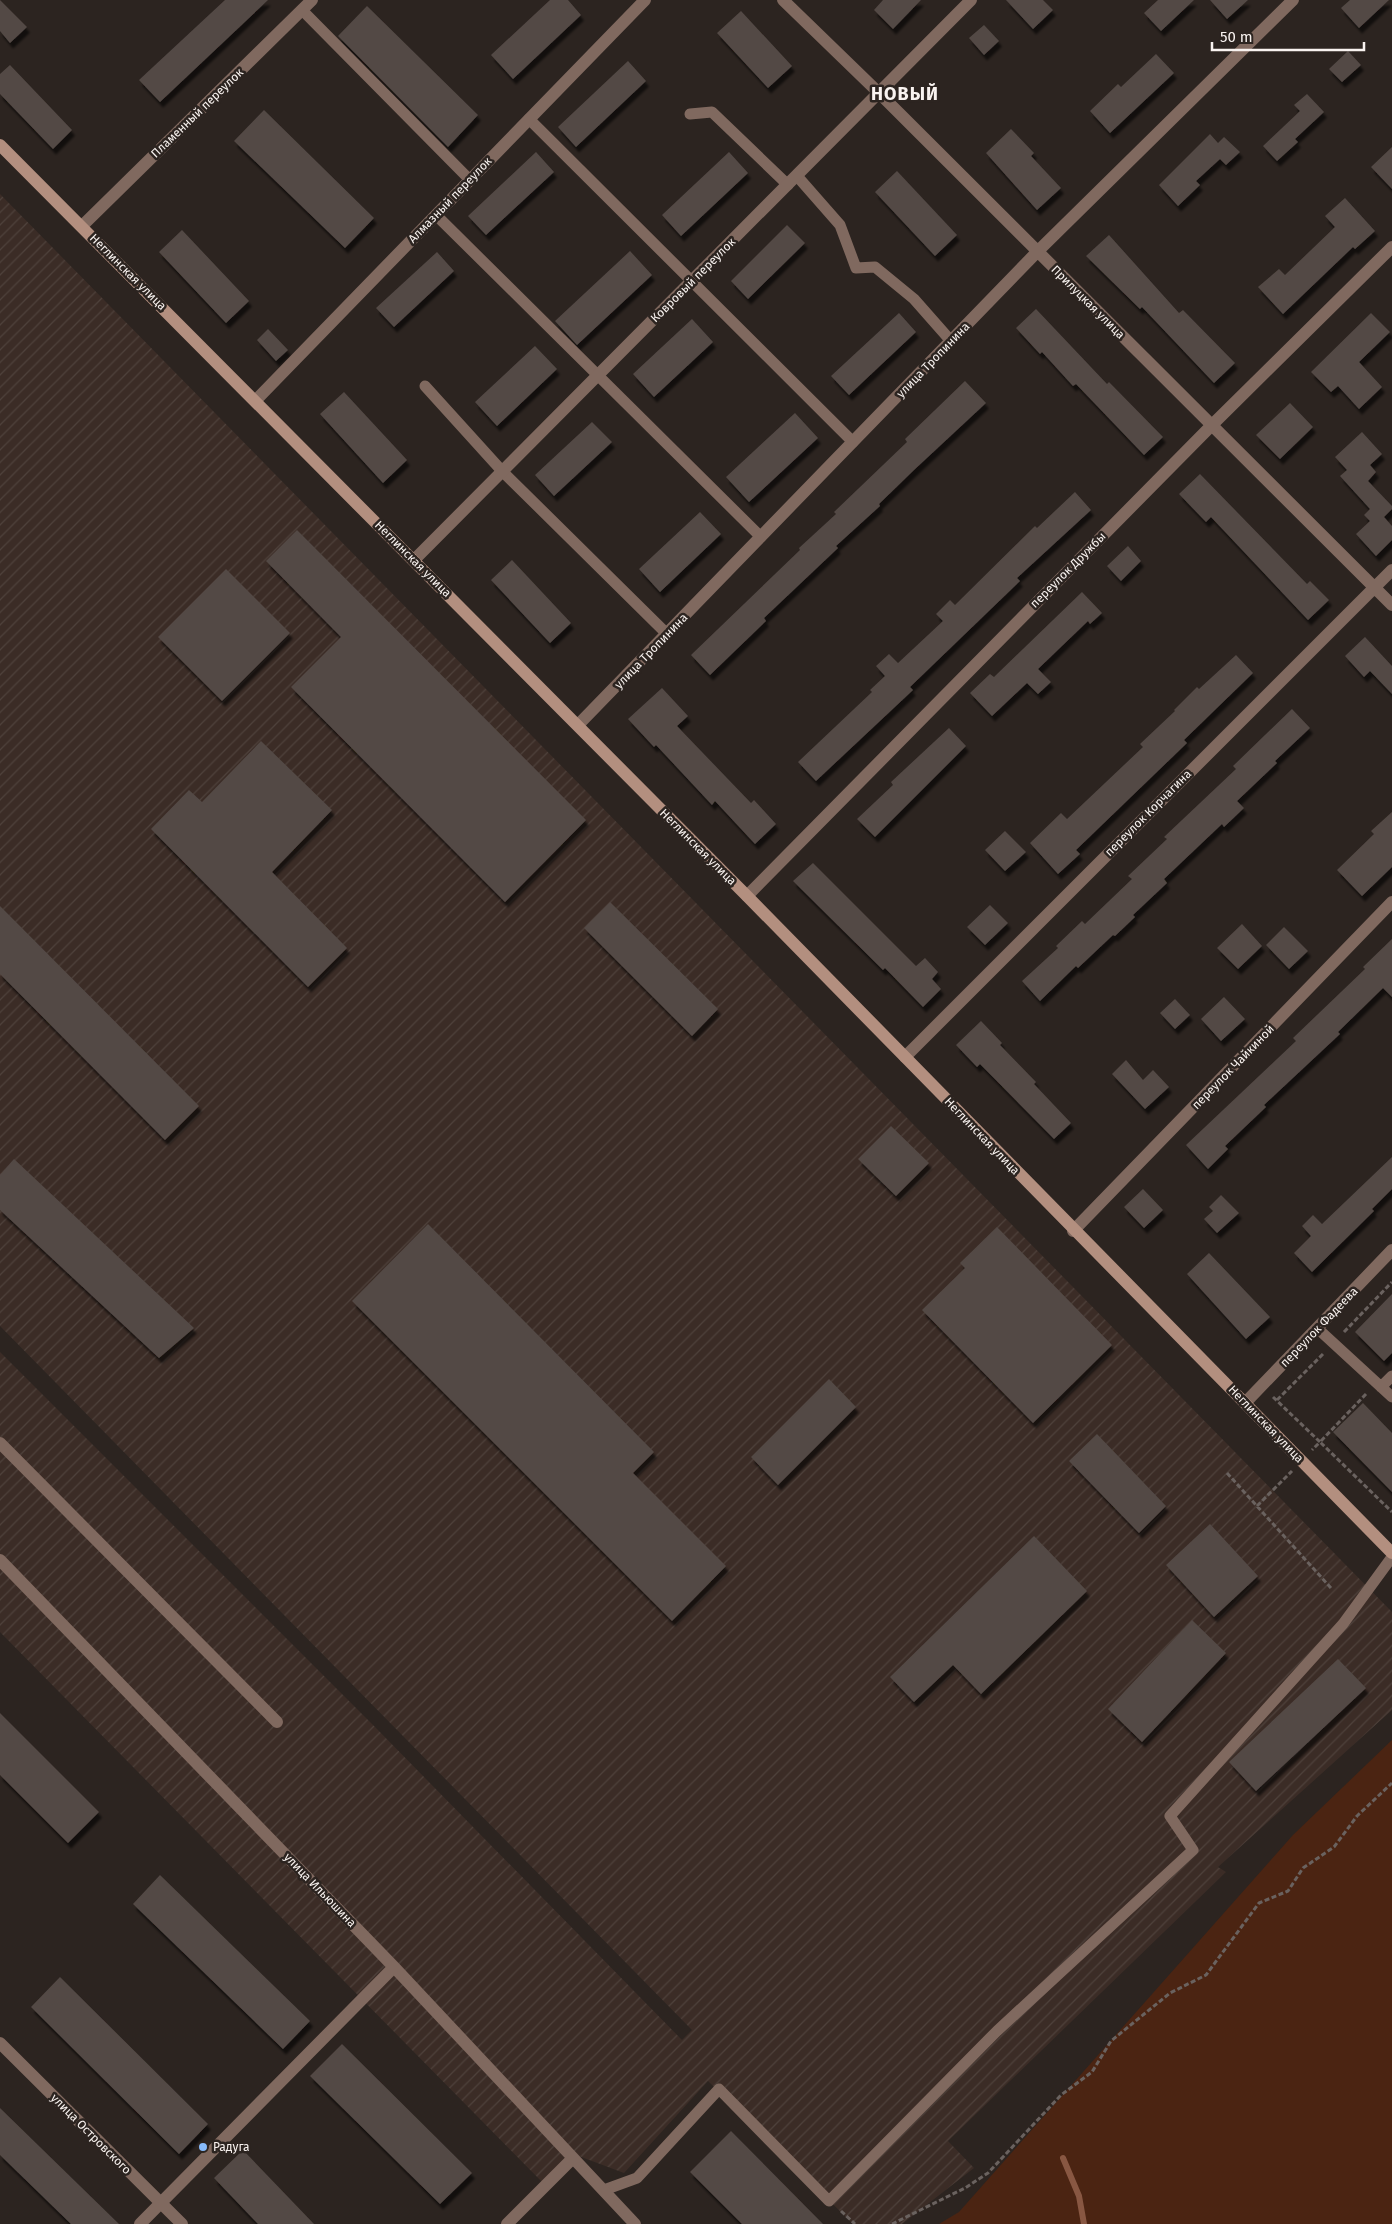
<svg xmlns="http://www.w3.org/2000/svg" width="1392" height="2224" font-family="'Fira Sans',sans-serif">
<defs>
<pattern id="industrial-furrows" width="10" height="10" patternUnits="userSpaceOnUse" patternTransform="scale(1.25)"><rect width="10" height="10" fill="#3b2c26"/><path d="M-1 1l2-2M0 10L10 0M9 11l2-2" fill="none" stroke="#4e413b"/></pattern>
<filter id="shadow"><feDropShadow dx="3" dy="5.5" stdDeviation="1" flood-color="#0009"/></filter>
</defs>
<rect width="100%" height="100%" fill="#2c2420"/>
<path fill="url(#industrial-furrows)" d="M0,194L1392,1612V1710L1218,1867L1226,1872L948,2141L974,2168L902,2224H853L708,2081L624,2173L576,2155L548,2188L0,1632V1352L375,1727L682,2040L692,2030L0,1326Z"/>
<path fill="#4b2412" d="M1392,1740V2224H939L959,2212L1293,1835Z"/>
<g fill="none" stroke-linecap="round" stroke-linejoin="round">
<path stroke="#885742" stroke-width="6" d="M1063,2158L1079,2196L1084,2224"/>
</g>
<path fill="#534945" filter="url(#shadow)" d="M0,0L27,27L10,43L0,31Z
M225,0H268L160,102L139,80Z
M550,0H568L581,15L513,79L491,55Z
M883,0H921L893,29L874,10Z
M1006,0H1043L1053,10L1033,29Z
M1158,0H1194L1161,31L1144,13Z
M1210,0H1248L1227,19Z
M1350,0H1389L1359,28L1341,8Z
M367,6L478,115L448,147L338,36Z
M741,11L792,66L768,88L717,33Z
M984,25L999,41L984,55L969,38Z
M1348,51L1361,65L1342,82L1329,69Z
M1156,54L1174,73L1110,133L1090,111L1118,84L1121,87Z
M628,61L646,81L576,147L558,127Z
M10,65L72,130L53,149L0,94V74Z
M1307,94L1324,112L1295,139L1298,142L1277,161L1263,146L1300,111L1294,105Z
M264,110L374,218L345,248L234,141Z
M1011,129L1034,153L1031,156L1061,188L1037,210L986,153Z
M1210,134L1218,143L1224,137L1240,152L1226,165L1220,159L1196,181L1200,185L1178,206L1159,185Z
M1392,147V189L1371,167Z
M536,152L554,172L486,235L468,216Z
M729,152L748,173L681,236L662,215Z
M897,171L957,235L935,256L875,192Z
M1345,198L1375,231L1355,249L1353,247L1283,314L1258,287L1279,269L1285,275L1335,227L1325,216Z
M787,225L805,243L748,299L731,281Z
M182,230L249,301L226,323L159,252Z
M1109,235L1179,313L1183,310L1235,363L1214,383L1142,307L1140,309L1086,256Z
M630,251L652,275L577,345L555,321Z
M437,252L454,271L394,327L376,308Z
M1036,309L1107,384L1109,382L1163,437L1144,455L1076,384L1073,386L1042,352L1040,354L1016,328Z
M899,313L916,332L849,395L831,376Z
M1371,313L1390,332L1359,362L1382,387L1359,409L1338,386L1331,392L1311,372Z
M692,319L713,342L654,397L633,374Z
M268,329L288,350L276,361L257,340Z
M535,346L557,369L497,426L475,402Z
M965,381L986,403L914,470L879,504L880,506L836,546L838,548L764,618L766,621L710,675L691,655L800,550L799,548L836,514L834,512L907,442L905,439Z
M344,392L407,460L383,483L320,414Z
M1290,403L1313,427L1280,459L1256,435Z
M795,413L818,438L749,502L726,477Z
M592,422L612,442L554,496L535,475Z
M1362,432L1382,454L1370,465L1376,472L1368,481L1392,506V509L1384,517L1392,526V540L1376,556L1356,534L1370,521L1364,515L1370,509L1340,476L1347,470L1335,457Z
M1200,474L1307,584L1310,581L1329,600L1308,620L1211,517L1206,522L1179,494Z
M1075,492L1091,510L1017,578L1020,581L910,687L913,690L816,781L798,762L872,692L870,690L885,676L876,666L889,654L898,663L943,621L936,614L950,600L955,605L1035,526L1037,528Z
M700,512L721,534L660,592L639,569Z
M297,530L586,820L505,902L291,687L341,637L266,561Z
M1128,546L1141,561L1121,581L1107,566Z
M512,560L571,623L550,643L491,580Z
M226,569L290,633L222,701L158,637Z
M1082,592L1102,613L1090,624L1088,621L1038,669L1051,682L1038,694L1027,683L992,716L970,693L990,674L994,677Z
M1365,637L1392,666V694L1370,671L1364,677L1345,656Z
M1236,655L1253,673L1184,740L1187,743L1076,850L1080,854L1058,874L1030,843L1061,813L1067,819L1143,747L1140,744L1175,711L1174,710L1197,687L1199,689Z
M662,688L688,716L677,726L751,803L754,800L776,824L755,844L715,801L712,805L656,745L654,747L628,719Z
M1292,709L1310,728L1275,761L1277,763L1237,801L1244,808L1224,827L1222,824L1164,879L1167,883L1133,915L1135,917L1115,936L1113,935L1078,968L1076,966L1040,1001L1022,981L1058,948L1056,946L1082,921L1085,924L1132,879L1128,876L1167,839L1164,837L1236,769L1233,766Z
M949,728L966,746L875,837L857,819L893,785L891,782Z
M261,741L332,810L272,872L347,948L308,987L151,829L189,790L202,802Z
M1392,812V867L1362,896L1337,870L1374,834L1371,831Z
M1005,831L1026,852L1005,871L985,850Z
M813,863L916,966L925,958L938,972L932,979L941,989L923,1007L885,968L883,970L793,881Z
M610,902L718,1009L692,1036L584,928Z
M990,905L1008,923L985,945L967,927Z
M0,906L199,1106L165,1140L0,974Z
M1242,924L1262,946L1238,969L1217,948Z
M1284,927L1308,951L1289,969L1266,945Z
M1392,939V997L1383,988L1338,1032L1340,1034L1264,1105L1266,1107L1225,1146L1228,1149L1208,1169L1186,1145L1296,1041L1293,1038L1365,969L1363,967Z
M1224,997L1245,1019L1221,1041L1201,1019Z
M1175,999L1190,1015L1175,1029L1160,1013Z
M981,1021L1002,1043L1000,1045L1036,1082L1034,1084L1071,1123L1054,1139L980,1064L977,1067L956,1045Z
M1126,1060L1143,1080L1153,1070L1169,1087L1145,1109L1112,1074Z
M891,1126L929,1163L896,1196L858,1159Z
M1392,1157V1189L1372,1209L1374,1211L1312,1272L1294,1253L1311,1236L1302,1226L1313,1215L1322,1224Z
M14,1159L194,1328L159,1358L0,1210V1175Z
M1143,1189L1163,1210L1144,1228L1124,1207Z
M1221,1195L1239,1213L1217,1233L1204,1219L1213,1211L1209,1207Z
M428,1224L654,1452L633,1473L726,1566L672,1621L352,1301Z
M997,1227L1112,1345L1033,1423L922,1310L965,1268L960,1263Z
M1209,1253L1270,1317L1246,1339L1187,1274Z
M1392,1294V1353L1384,1361L1355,1332Z
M829,1379L856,1407L778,1485L751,1457Z
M1363,1403L1392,1433V1492L1333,1432Z
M1097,1434L1166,1506L1139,1533L1069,1461Z
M1210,1524L1258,1576L1214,1617L1166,1565Z
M1034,1536L1087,1591L981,1694L953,1665L914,1702L890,1677Z
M1192,1620L1226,1653L1142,1742L1108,1709Z
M1338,1659L1366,1688L1256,1791L1229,1762Z
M0,1713L99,1812L68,1843L0,1775Z
M160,1875L310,2021L283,2049L133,1904Z
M60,1977L208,2124L179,2154L31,2007Z
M342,2044L472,2173L440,2204L310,2076Z
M0,2108L119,2224H71L0,2155Z
M731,2131L823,2224H742L690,2172Z
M243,2150L314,2224H258L214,2178Z"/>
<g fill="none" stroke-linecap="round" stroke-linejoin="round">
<path stroke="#6a625f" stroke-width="3" stroke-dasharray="5 2.5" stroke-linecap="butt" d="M1344,1332L1392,1282
M1366,1394L1320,1442L1392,1512
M1273,1397L1320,1442L1312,1450
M1277,1400L1324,1353
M1227,1473L1331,1588
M1257,1506L1292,1471
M841,2211L855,2224
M892,2224L965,2188L988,2173L1061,2095L1092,2072L1111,2041L1170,1993L1206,1975L1259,1903L1288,1891L1303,1868L1334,1847L1357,1816L1392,1783"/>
<path stroke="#80695f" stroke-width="11" d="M302,10L470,180
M690,114L712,112L788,185
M529,119L853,442
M797,176L840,225L856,268L875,267L914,299L951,341
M436,215L761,537
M425,386L502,471L667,634
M1317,1328L1392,1397
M1381,1387L1392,1376
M604,2190L637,2178L719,2089L829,2201L997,2031L1193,1850L1170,1816L1343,1624L1392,1557"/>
<path stroke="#80695f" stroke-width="12" d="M783,0L879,93L1392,605
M82,226L312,0
M256,400L645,0
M414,560L971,0
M578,725L1037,252L1293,0
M747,896L1212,425L1392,247
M905,1057L1392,570
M1073,1231L1392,902
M1245,1403L1392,1250
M0,1443L277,1722
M0,1560L394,1967L635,2224
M0,2043L182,2224
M140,2224L394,1967
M507,2224L573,2158"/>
<path stroke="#b38f7f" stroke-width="12" d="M0,145L747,896L1392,1553"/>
</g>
<circle fill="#87bbfb" stroke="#2c2420" stroke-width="2" cx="203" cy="2147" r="5"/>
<g text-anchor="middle" stroke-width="5" stroke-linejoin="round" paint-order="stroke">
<g font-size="12" fill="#f9f3f0" stroke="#2c2420">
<text transform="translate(197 113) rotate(-44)" y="4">Пламенный переулок</text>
<text transform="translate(450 200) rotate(-46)" y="4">Алмазный переулок</text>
<text transform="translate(128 272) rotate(45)" y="4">Неглинская улица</text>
<text transform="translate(693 280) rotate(-45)" y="4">Ковровый переулок</text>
<text transform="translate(1088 302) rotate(45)" y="4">Прилуцкая улица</text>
<text transform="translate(933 360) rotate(-46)" y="4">улица Тропинина</text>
<text transform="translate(413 559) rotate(45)" y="4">Неглинская улица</text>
<text transform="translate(1068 570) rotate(-45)" y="4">переулок Дружбы</text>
<text transform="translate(651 651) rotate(-46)" y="4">улица Тропинина</text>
<text transform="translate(1148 813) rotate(-45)" y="4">переулок Корчагина</text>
<text transform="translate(698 847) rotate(45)" y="4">Неглинская улица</text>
<text transform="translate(1233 1067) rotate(-46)" y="4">переулок Чайкиной</text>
<text transform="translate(982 1136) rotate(46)" y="4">Неглинская улица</text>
<text transform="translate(1319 1327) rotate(-46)" y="4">переулок Фадеева</text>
<text transform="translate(1266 1424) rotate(46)" y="4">Неглинская улица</text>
<text transform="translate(320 1890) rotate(46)" y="4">улица Ильюшина</text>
<text transform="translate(91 2134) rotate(45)" y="4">улица Островского</text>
</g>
<g font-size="12" fill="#f9f3f0" stroke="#2c2420" text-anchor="start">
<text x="213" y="2151">Радуга</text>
</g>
<g font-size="18" font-weight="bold" letter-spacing="1" fill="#f9f3f0" stroke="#2c2420">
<text x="905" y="100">НОВЫЙ</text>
</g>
</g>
<path d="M1212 42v8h152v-8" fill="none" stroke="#f9f3f0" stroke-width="2.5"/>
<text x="1220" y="42" font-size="15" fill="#f9f3f0" stroke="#2c2420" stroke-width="4" paint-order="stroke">50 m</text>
</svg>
